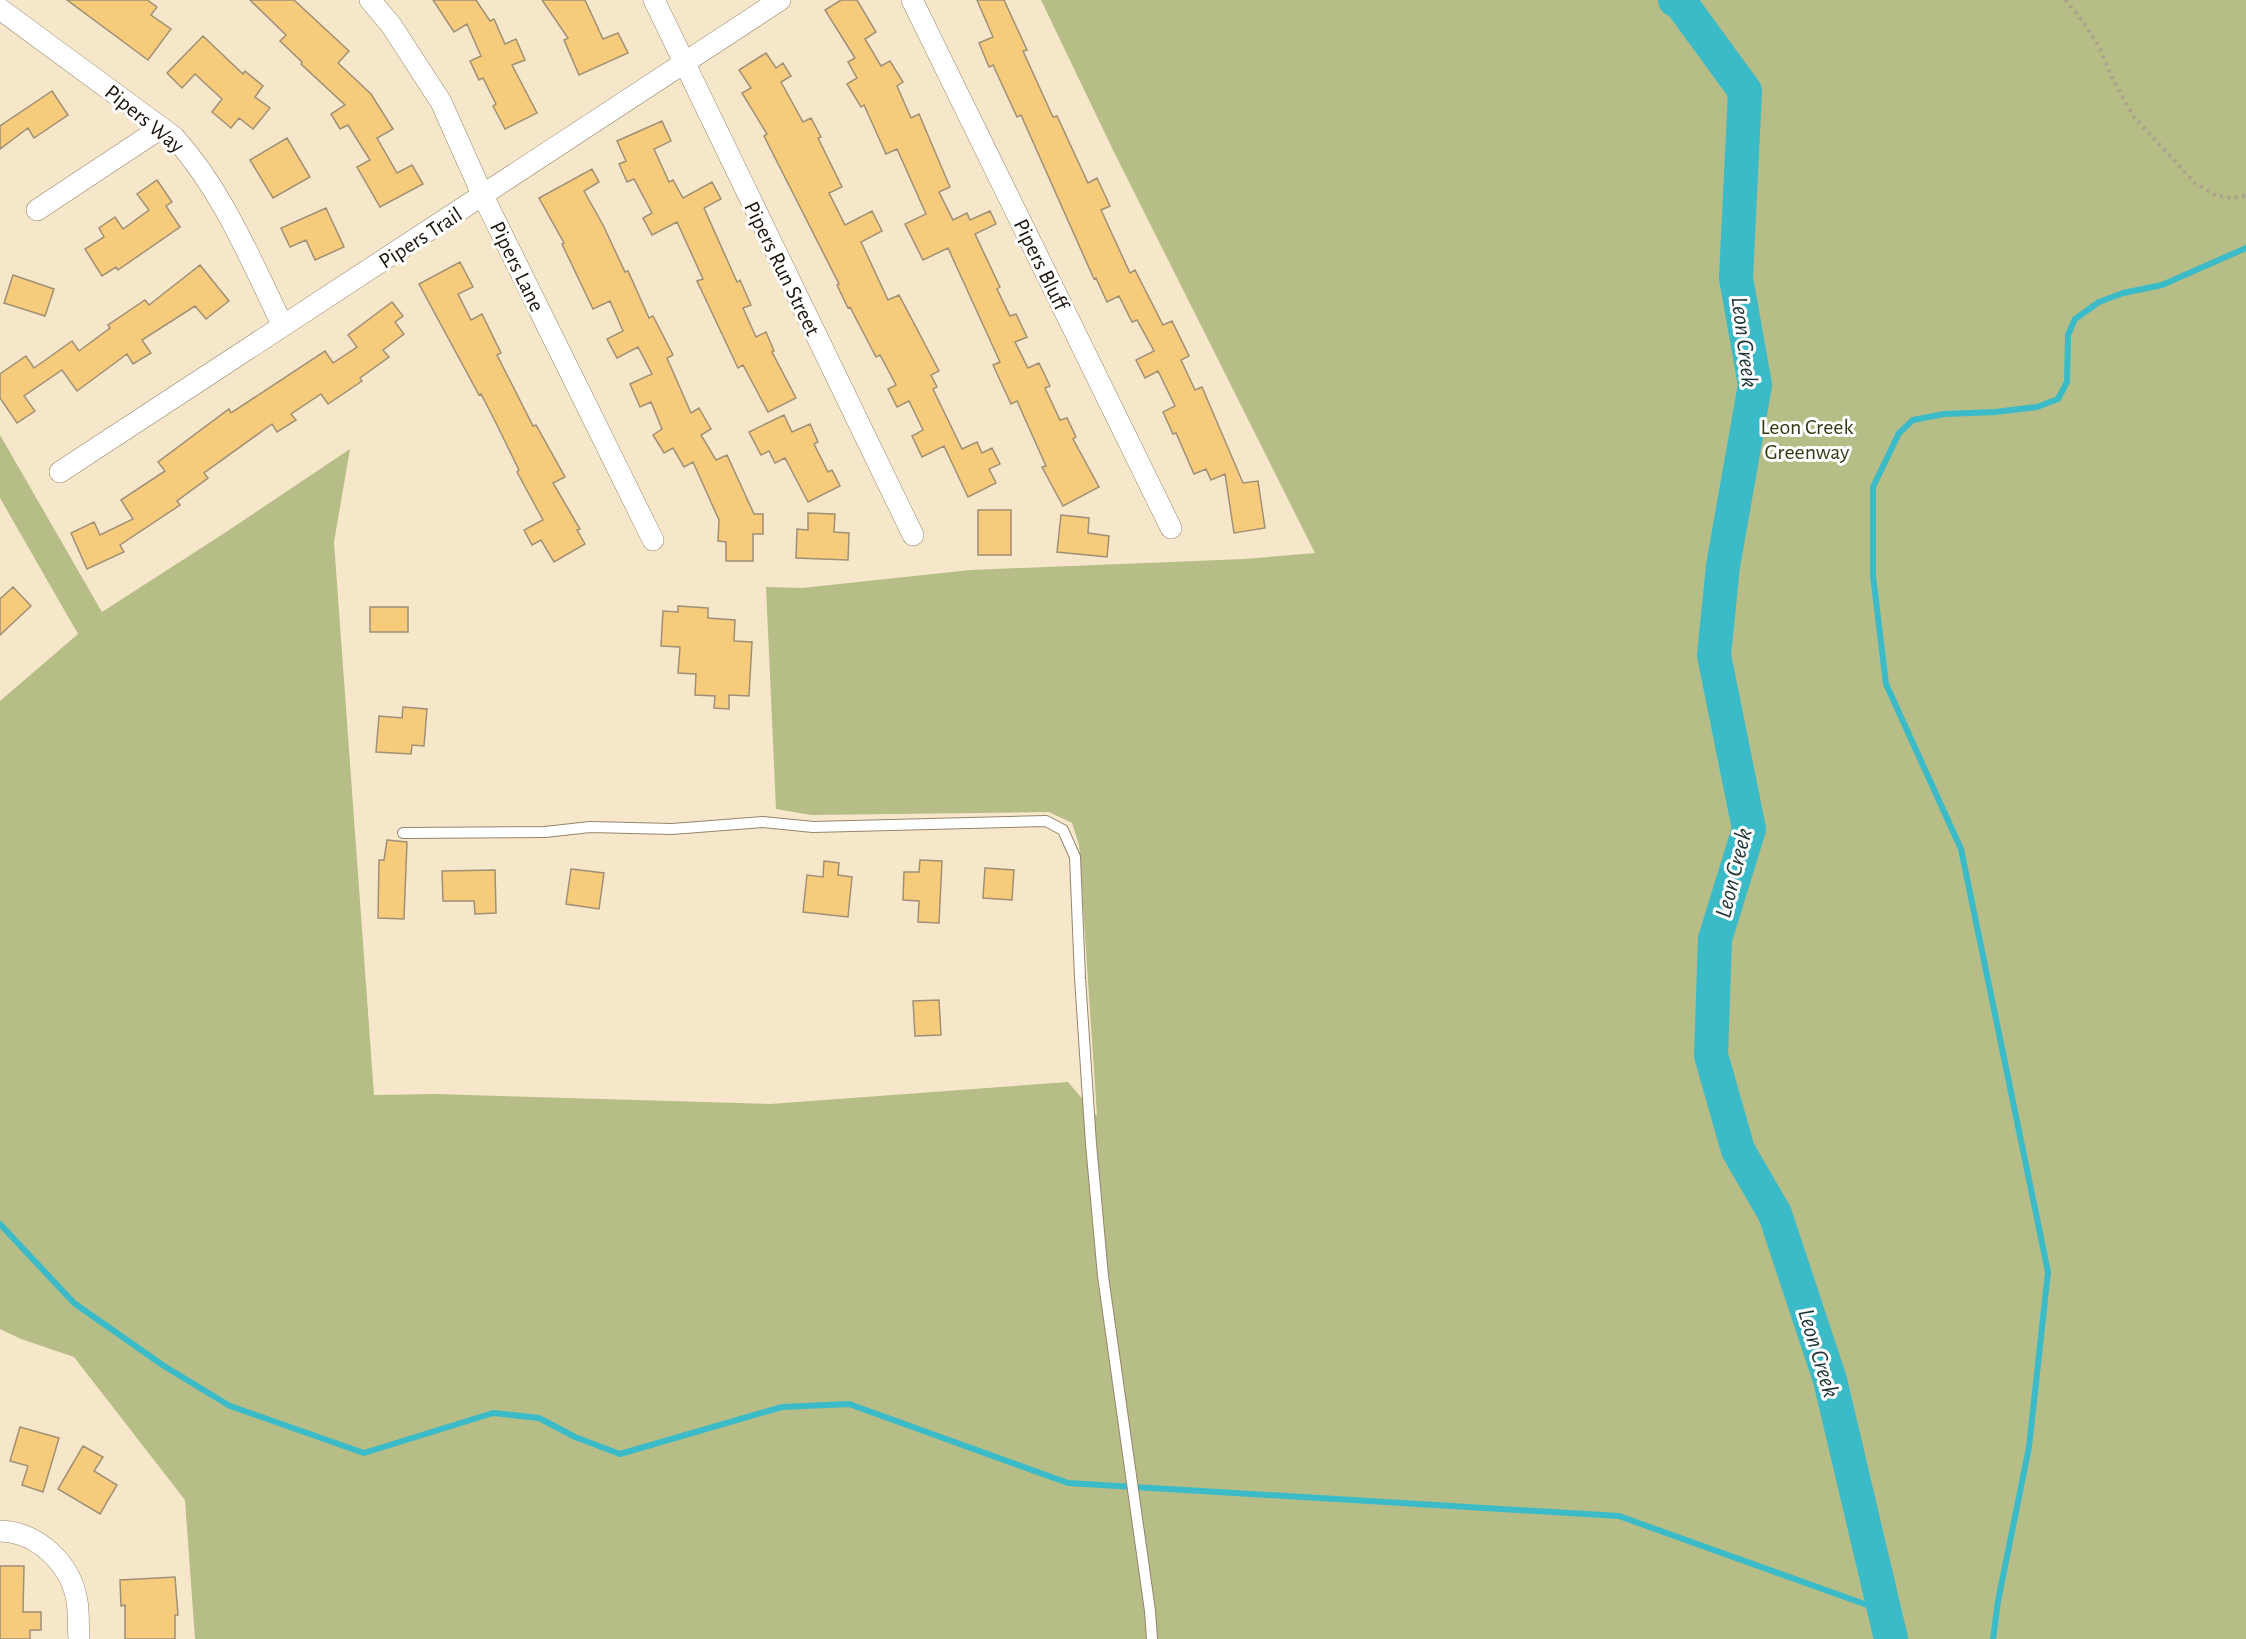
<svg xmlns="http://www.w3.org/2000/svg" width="2246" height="1639" font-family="'Alegreya Sans',sans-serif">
<rect width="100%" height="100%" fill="#f7e7ca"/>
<path fill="#b6bd87" d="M1041,0H2246V1639H195L185,1500L74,1357L21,1339L0,1329V701L78,634L0,498V435L102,612L223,534L350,449L334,542L374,1095L436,1094L770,1104L1068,1082L1097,1116L1079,845L1072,823L1049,812L811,815L776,809L766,587L802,588L970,570L1244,559L1315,553L1113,150Z"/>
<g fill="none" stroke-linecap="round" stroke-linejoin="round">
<path stroke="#3bbac8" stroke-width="6" d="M0,1224L74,1303L164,1366L230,1406L364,1453L493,1413L539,1418L575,1437L620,1454L782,1407L849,1404L1068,1483L1619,1516L1884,1611
M1993,1639L1998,1601L2029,1447L2048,1272L1961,849L1886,684L1873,576V487L1899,433L1913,420L1944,414L1995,412L2037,407L2058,399L2067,382L2068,335L2075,319L2099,302L2123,293L2162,285L2246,248"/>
<path stroke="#3bbac8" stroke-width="34" d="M1675,0L1680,2L1745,91L1736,278L1755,385L1723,566L1714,655L1749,829L1715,939L1711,1055L1738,1150L1775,1214L1830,1380L1891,1639"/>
</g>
<path fill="#f7cb7c" stroke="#9f9076" stroke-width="1.5" d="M67,0H147L157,7L151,15L171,29L148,60Z
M250,0H294L349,51L338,63L371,94L393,129L377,138L397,173L412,165L423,184L380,207L357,167L370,160L348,125L340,129L331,114L345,105L301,64L302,62L280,41L286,35Z
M433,0H476L490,21L494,19L505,44L516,39L525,60L512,65L537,113L505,129L493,106L496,104L483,78L479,80L470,61L481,56L467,24L454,32Z
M542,0H585L603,39L618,33L628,53L579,75L564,40L568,38Z
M841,0H857L876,32L865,39L881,66L890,61L903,82L897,86L911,118L919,114L950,187L939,192L953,220L967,213L970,220L990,211L996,224L975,234L1000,287L997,289L1010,316L1016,314L1027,337L1015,342L1028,368L1039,363L1050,386L1045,388L1060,420L1067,418L1076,437L1073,439L1099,487L1063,506L1042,467L1046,466L1017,401L1011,404L993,365L1000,362L948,248L923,260L905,224L926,214L897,149L886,154L864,105L861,107L847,84L857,78L848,62L855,58L825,10Z
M977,0H1004L1027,50L1023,51L1053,117L1057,116L1088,183L1097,178L1110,206L1101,210L1130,273L1135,270L1163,325L1172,321L1189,356L1181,360L1195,390L1202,387L1243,483L1258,481L1265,528L1234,533L1225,474L1211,480L1206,469L1194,474L1176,433L1173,434L1163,412L1175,406L1158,371L1145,378L1136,360L1154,351L1137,320L1132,322L1119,296L1107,302L1096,278L1094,279L1021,115L1017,117L993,65L989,67L979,43L993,37Z
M203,36L243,74L245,71L263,86L255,97L270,108L253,129L239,118L231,128L212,112L222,99L195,74L182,88L167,73Z
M766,53L776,68L783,63L791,76L781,82L803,122L811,118L821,137L818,138L842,187L829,193L845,225L872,211L882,231L861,242L888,300L899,295L939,371L931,375L937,387L933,389L962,449L977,442L982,453L992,448L1000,464L989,469L996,483L968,497L944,446L922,457L912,436L923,430L909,401L897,407L888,389L896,385L880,355L876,357L850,307L848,308L837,285L839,284L764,136L767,134L742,93L751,88L739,70Z
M52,91L68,115L34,138L28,128L0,149V126Z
M662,121L671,141L654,149L669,182L673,180L683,198L712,182L721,199L704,208L737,282L740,280L751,305L743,308L756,337L766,332L774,351L772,352L796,398L768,412L743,365L738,368L697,281L703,279L677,222L652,235L643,218L652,213L634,179L627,182L619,164L626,161L617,141Z
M287,138L310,177L273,198L250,160Z
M592,169L599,182L584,191L603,225L625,272L628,271L649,318L653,316L673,355L667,358L691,413L699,408L711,429L701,435L716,460L727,455L754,514H763V534H753V561H726V542L718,541L719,520L693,462L684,467L673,448L664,453L653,435L662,429L651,402L640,407L630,384L652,374L638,347L617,358L607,339L623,331L610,301L593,309L562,244L564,243L539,198Z
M157,180L172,202L166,206L180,227L118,270L116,267L102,276L85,249L104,237L99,228L115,217L123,229L149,210L137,194Z
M326,208L344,247L315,260L306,240L290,247L281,228Z
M460,262L473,287L458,294L471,320L482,314L501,353L497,355L533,426L536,425L565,477L553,483L580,529L577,530L585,544L554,562L541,540L532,545L524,530L543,520L517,472L519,470L494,419L481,394L479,395L419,284Z
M200,265L229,301L206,319L195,306L142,340L151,353L133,364L127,354L77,391L62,370L24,396L35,411L17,423L0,398V374L26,356L34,368L72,341L79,351L110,328L108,325L145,300L149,305Z
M13,275L54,289L45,316L4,303Z
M392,302L403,316L395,322L404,334L383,350L389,357L360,378L362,381L328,404L321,394L291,414L296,420L277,432L272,424L204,473L208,478L177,501L180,505L120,545L124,552L87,569L71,533L94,522L100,535L133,519L121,500L165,471L158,462L229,409L231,413L325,351L333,363L357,347L348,335Z
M784,415L792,432L810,424L818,442L814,444L828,472L832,470L840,486L808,502L785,458L775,463L769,451L761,455L749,432Z
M978,510H1011V555H978Z
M808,513L835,514L834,532L849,533L848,560L796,558L797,529L808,530Z
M1061,515L1089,518L1088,533L1109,536L1107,557L1057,552Z
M13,587L31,606L0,635V599Z
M678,606L708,608V618L735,620L734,641L752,642L749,696L729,695V709L714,708L715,696L695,695L696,674L678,673L680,647L661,646L663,611L678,612Z
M370,607H408V632H370Z
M403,707L427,709L424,746L412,745L411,754L376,752L379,716L402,718Z
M387,840L407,842L404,919L378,918L379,860H384Z
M920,860L942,861L939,923L918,922L919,901L903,900L904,872H919Z
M824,861L839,863L838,875L852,877L848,917L803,912L807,875L823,877Z
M985,868L1014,870L1012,900L983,898Z
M571,869L604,873L599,909L566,904Z
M495,870L496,913L475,914L474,901H443L442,871Z
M939,1000L941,1035L915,1036L913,1001Z
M20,1427L59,1438L43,1492L22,1485L28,1466L10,1461Z
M83,1446L103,1457L94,1471L117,1485L100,1514L58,1489Z
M0,1566H24L23,1612H41V1630H30V1639H0Z
M175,1577L178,1615H175V1639H125V1605L121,1606L120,1580Z"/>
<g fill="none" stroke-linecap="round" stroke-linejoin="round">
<g stroke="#94856b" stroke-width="12">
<path id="lane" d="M403,833L545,832L590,827L672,829L763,822L813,827L1046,821L1063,830L1075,857L1080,978L1091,1144L1103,1276L1150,1611L1152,1639"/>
</g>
<g stroke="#94856b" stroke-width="22">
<path id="street" d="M370,0L391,25L441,102L483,196L653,540
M654,0L913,535
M912,0L1171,528
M0,9L174,137C223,191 251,261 283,326
M37,210L161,128
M60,472L780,0
M0,1531C38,1532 71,1564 77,1601C79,1613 78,1627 79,1639"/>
</g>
<path stroke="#aea28b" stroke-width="4" stroke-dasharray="3 4.5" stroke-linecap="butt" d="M2065,0L2081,19L2100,48L2112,78L2134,117L2195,183L2217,196L2234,198L2246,195"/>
<use href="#lane" stroke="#fff" stroke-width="10"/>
<use href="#street" stroke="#fff" stroke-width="21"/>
</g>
<g text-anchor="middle" stroke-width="6" stroke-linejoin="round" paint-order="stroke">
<g font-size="22" fill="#1c160c" stroke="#fff">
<text transform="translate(145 118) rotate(39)" y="8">Pipers Way</text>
<text transform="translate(420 237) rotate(-33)" y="8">Pipers Trail</text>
<text transform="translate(1042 264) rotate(64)" y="8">Pipers Bluff</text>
<text transform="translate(518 266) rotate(64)" y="8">Pipers Lane</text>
<text transform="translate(783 268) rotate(64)" y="8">Pipers Run Street</text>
</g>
<g font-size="22" fill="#363915" stroke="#fff">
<text x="1807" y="434">Leon Creek<tspan x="1807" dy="25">Greenway</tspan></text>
</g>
<g font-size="24" font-style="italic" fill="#1e3436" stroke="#fff">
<text transform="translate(1745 342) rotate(83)" y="8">Leon Creek</text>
<text transform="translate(1733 873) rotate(-76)" y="8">Leon Creek</text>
<text transform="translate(1819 1353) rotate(73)" y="8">Leon Creek</text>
</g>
</g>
</svg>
